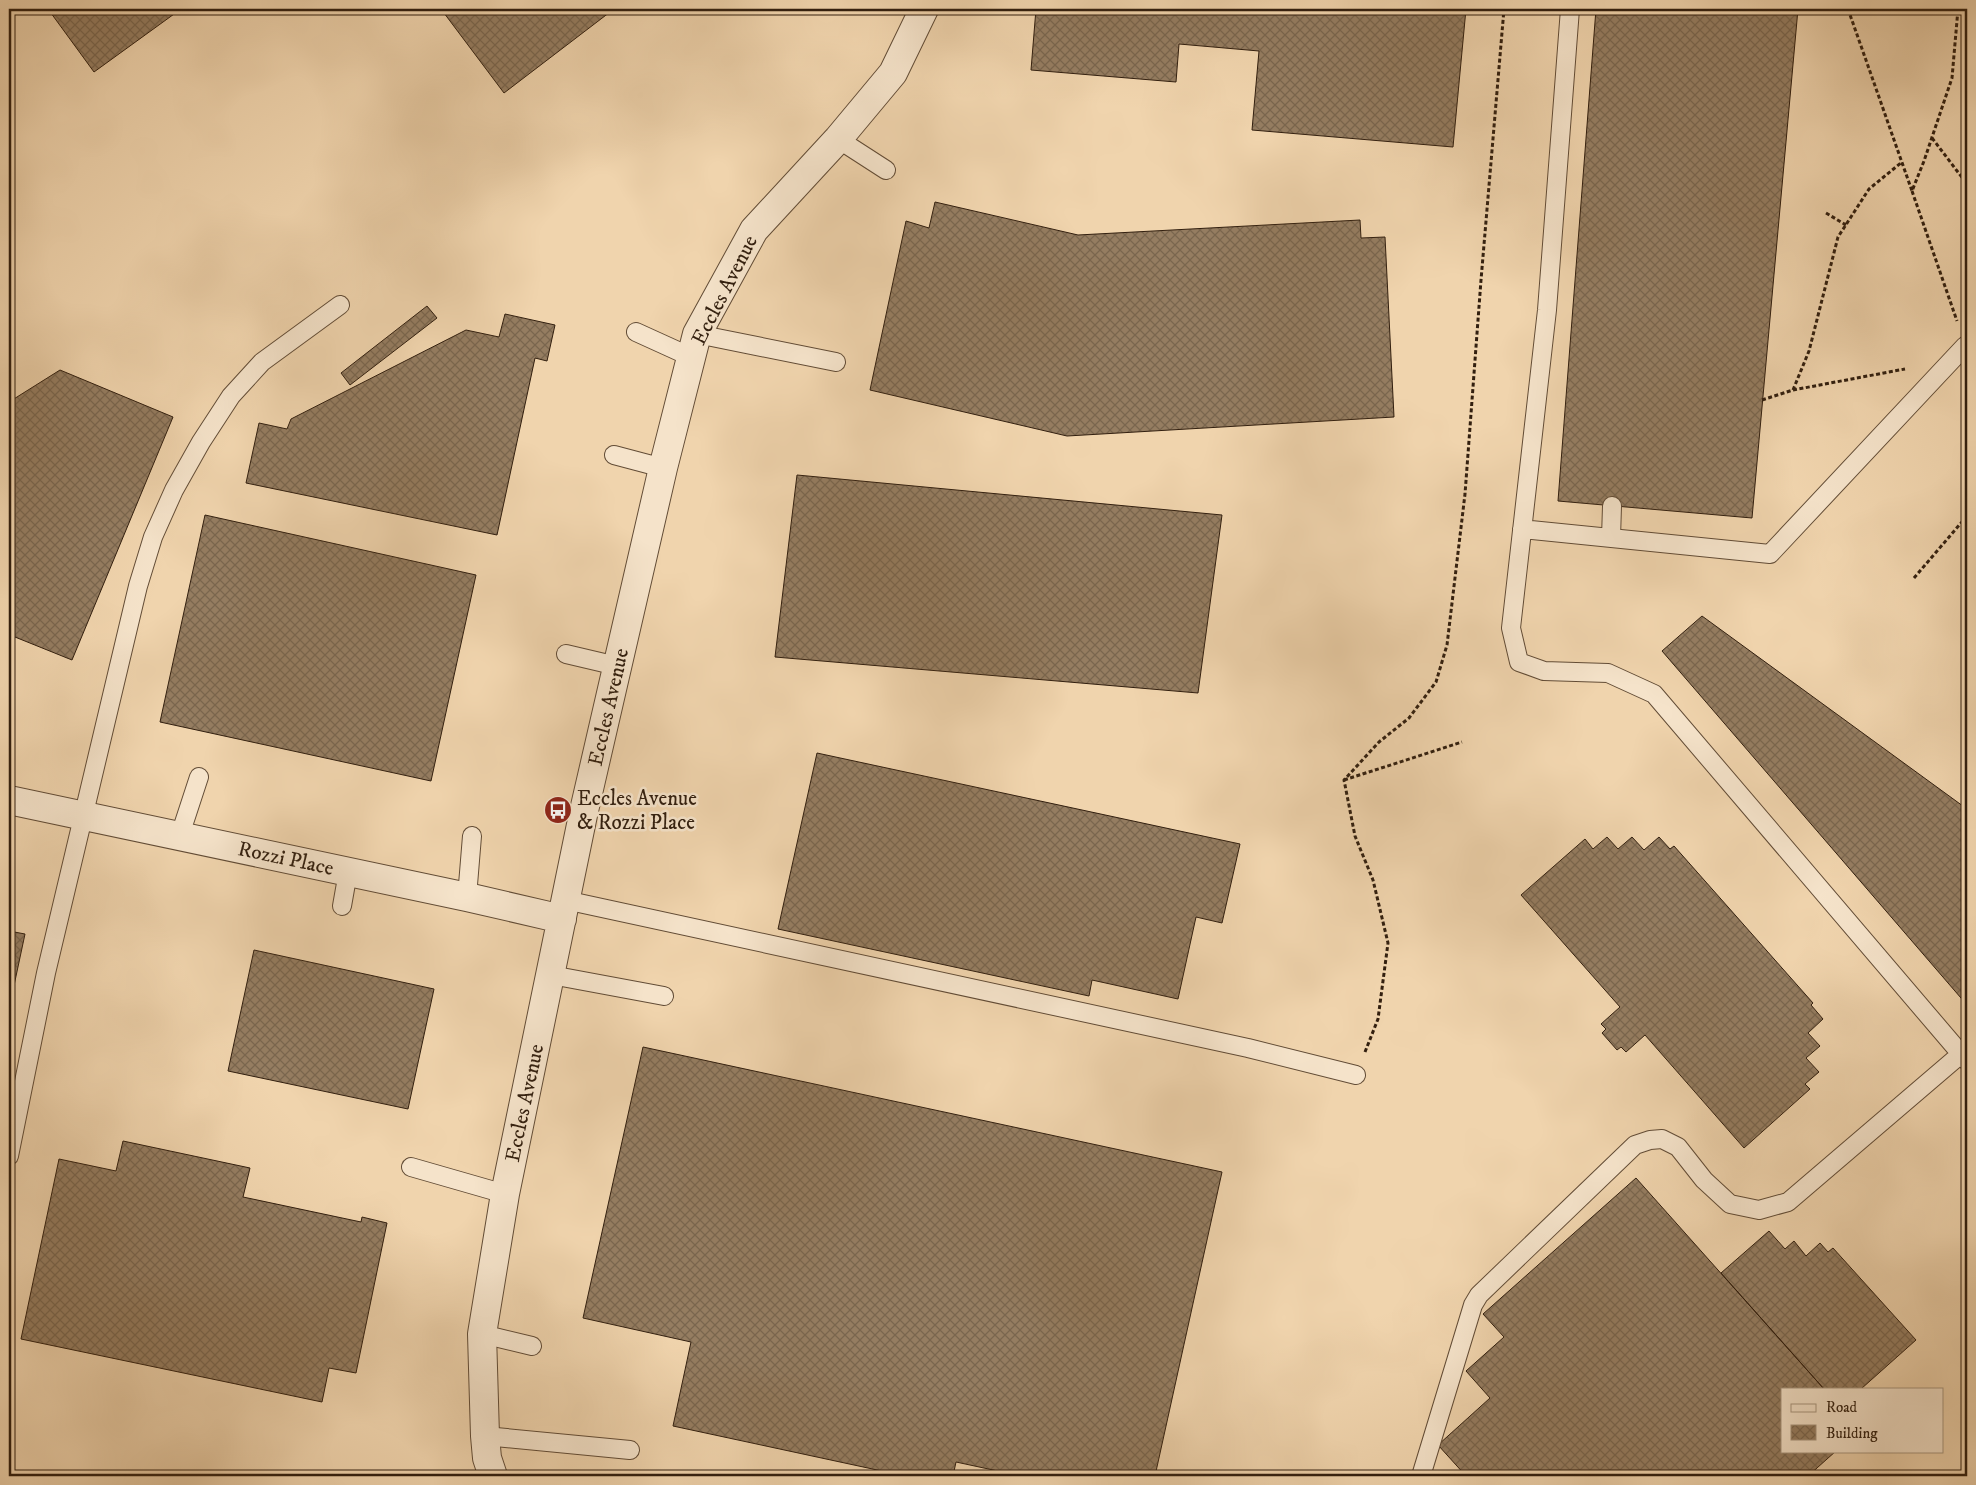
<svg xmlns="http://www.w3.org/2000/svg" width="1976" height="1485" font-family="'IM FELL DW Pica',serif">
<defs>
<pattern id="building-cross-hatch" width="8" height="8" patternUnits="userSpaceOnUse" patternTransform="scale(1.25)"><rect width="8" height="8" fill="#957d61"/><path d="M0 0l8 8M0 8l8-8" fill="none" stroke="#7a664e"/></pattern>
</defs>
<rect width="100%" height="100%" fill="#f0d4ad"/>
<filter id="stains"><feTurbulence type="fractalNoise" baseFrequency=".004" numOctaves="4"/><feColorMatrix values="0 0 0 0 .2 0 0 0 0 .09 0 0 0 0 .02 0 0 0 .5 -.17"/></filter>
<radialGradient id="worn" r=".72"><stop offset=".6" stop-color="#630" stop-opacity="0"/><stop offset="1" stop-color="#630" stop-opacity=".3"/></radialGradient>
<path fill="url(#building-cross-hatch)" stroke="#321f0f" d="M48,9H181L94,72Z
M441,9H614L504,93Z
M1036,9H1466L1453,147L1252,130L1259,51L1179,44L1176,82L1031,70Z
M1596,9H1798L1752,518L1558,501Z
M935,202L1078,235L1360,220L1361,238L1385,237L1394,417L1067,436L870,390L906,221L929,228Z
M427,306L437,318L350,385L341,373Z
M505,314L555,325L547,361L535,358L497,535L246,483L259,423L287,429L291,419L466,330L499,337Z
M60,370L173,417L72,660L10,635L9,638V402Z
M797,475L1222,515L1198,693L775,657Z
M205,515L476,575L431,781L160,722Z
M1702,616L1967,809V1005L1662,651Z
M817,753L1240,844L1222,923L1196,917L1178,999L1092,980L1089,996L778,929Z
M1607,837L1618,849L1632,837L1644,850L1659,837L1670,849L1674,846L1813,1003L1811,1005L1823,1019L1808,1033L1820,1046L1806,1058L1819,1072L1805,1084L1810,1089L1744,1148L1645,1035L1626,1052L1621,1047L1617,1050L1602,1033L1606,1029L1601,1024L1620,1007L1521,895L1585,839L1593,849Z
M9,931L25,934L9,1009Z
M254,950L434,989L408,1109L228,1071Z
M643,1047L1222,1172L1155,1476H1021L956,1462L953,1476H905L673,1426L691,1342L583,1318Z
M123,1141L250,1168L243,1197L361,1222L362,1217L387,1223L356,1373L329,1368L322,1402L21,1339L59,1159L116,1171Z
M1636,1178L1824,1389H1782V1451H1836L1808,1476H1466L1438,1445L1490,1398L1466,1371L1504,1337L1483,1314Z
M1769,1231L1785,1249L1794,1241L1806,1256L1820,1243L1828,1252L1833,1248L1916,1340L1861,1389H1824L1721,1273Z"/>
<g fill="none" stroke-linecap="round" stroke-linejoin="round">
<g stroke="#624c36" stroke-width="20">
<path id="lane" d="M1570,9L1547,310L1511,628L1519,662L1544,671L1608,673L1654,694L1967,1061
M838,139L886,170
M636,332L691,357
M697,334L836,362
M614,455L663,468
M1522,529L1770,554L1965,346
M1611,538L1612,506
M566,654L617,666
M180,835L199,777
M467,897L472,836
M565,900L1248,1048L1356,1075
M342,906L348,872
M551,975L664,996
M9,1156L46,973L138,586L153,537L174,490L201,442L231,396L262,362L340,305
M411,1167L505,1194
M482,1334L532,1346
M485,1436L630,1450
M1421,1476L1473,1305L1479,1295L1635,1145L1650,1140L1662,1139L1678,1147L1704,1180L1730,1204L1759,1210L1788,1202L1961,1054"/>
</g>
<g stroke="#624c36" stroke-width="30">
<path id="street" d="M9,800L467,897L562,919
M493,1476L487,1458L485,1436L482,1334L505,1194L583,815L663,468L697,334L754,230L838,139L893,73L924,9"/>
</g>
<path stroke="#321f0f" stroke-width="3" stroke-dasharray="4 2.5" stroke-linecap="butt" d="M1848,9L1912,191L1924,161L1952,78L1958,9
M1932,138L1967,184
M1912,191L1957,321
M1826,213L1846,225
M1793,390L1905,369
M1762,400L1793,390L1809,351L1838,237L1869,189L1902,162
M1914,578L1967,516
M1344,780L1462,742
M1365,1052L1378,1019L1388,943L1373,880L1355,836L1344,780L1379,742L1409,718L1436,682L1447,645L1465,494L1481,280L1504,9"/>
<use href="#lane" stroke="#f5e3ca" stroke-width="18"/>
<use href="#street" stroke="#f5e3ca" stroke-width="28"/>
</g>
<defs>
<g id="bus-disc" transform="scale(1.4375)"><circle r="9.5" fill="#8f2418" stroke="#f5e3ca"/><path d="M-5-6H5V4H4V6H2V4H-2V6H-4V4H-5ZM-3.5-4V0h7V-4ZM-3.5 1.2v1.5H-2V1.2ZM2 1.2v1.5H3.5V1.2Z" fill="#fff"/></g>
</defs>
<g fill-rule="evenodd">
<use href="#bus-disc" x="558" y="810"/>
</g>
<g text-anchor="middle" stroke-width="5" stroke-linejoin="round" paint-order="stroke">
<g font-size="21" fill="#321f0f" stroke="#f5e3ca">
<text transform="translate(724 290) rotate(-63)" y="7">Eccles Avenue</text>
<text transform="translate(608 707) rotate(-77)" y="7">Eccles Avenue</text>
<text transform="translate(286 858) rotate(12)" y="7">Rozzi Place</text>
<text transform="translate(524 1103) rotate(-78)" y="7">Eccles Avenue</text>
</g>
<g font-size="21" fill="#321f0f" stroke="#f5e3ca" text-anchor="start">
<text x="577" y="805">Eccles Avenue<tspan x="577" dy="24">&amp; Rozzi Place</tspan></text>
</g>
</g>
<rect width="1976" height="1485" fill="none" stroke="#f0d4ad" stroke-width="30"/>
<rect x="10" y="10" width="1956" height="1465" fill="none" stroke="#321f0f" stroke-width="2.5"/>
<rect x="15" y="15" width="1946" height="1455" fill="none" stroke="#321f0f"/>
<rect x="1781" y="1388" width="162" height="65" fill="#f5e3ca" stroke="#a7957f"/>
<rect x="1791" y="1404" width="25" height="8" fill="#f5e3ca" stroke="#a7957f"/>
<text x="1826" y="1412" font-size="15" fill="#321f0f">Road</text>
<rect x="1791" y="1425" width="25" height="15" fill="url(#building-cross-hatch)" stroke="#a7957f"/>
<text x="1826" y="1438" font-size="15" fill="#321f0f">Building</text>
<rect width="100%" height="100%" filter="url(#stains)"/>
<rect width="100%" height="100%" fill="url(#worn)"/>
</svg>
